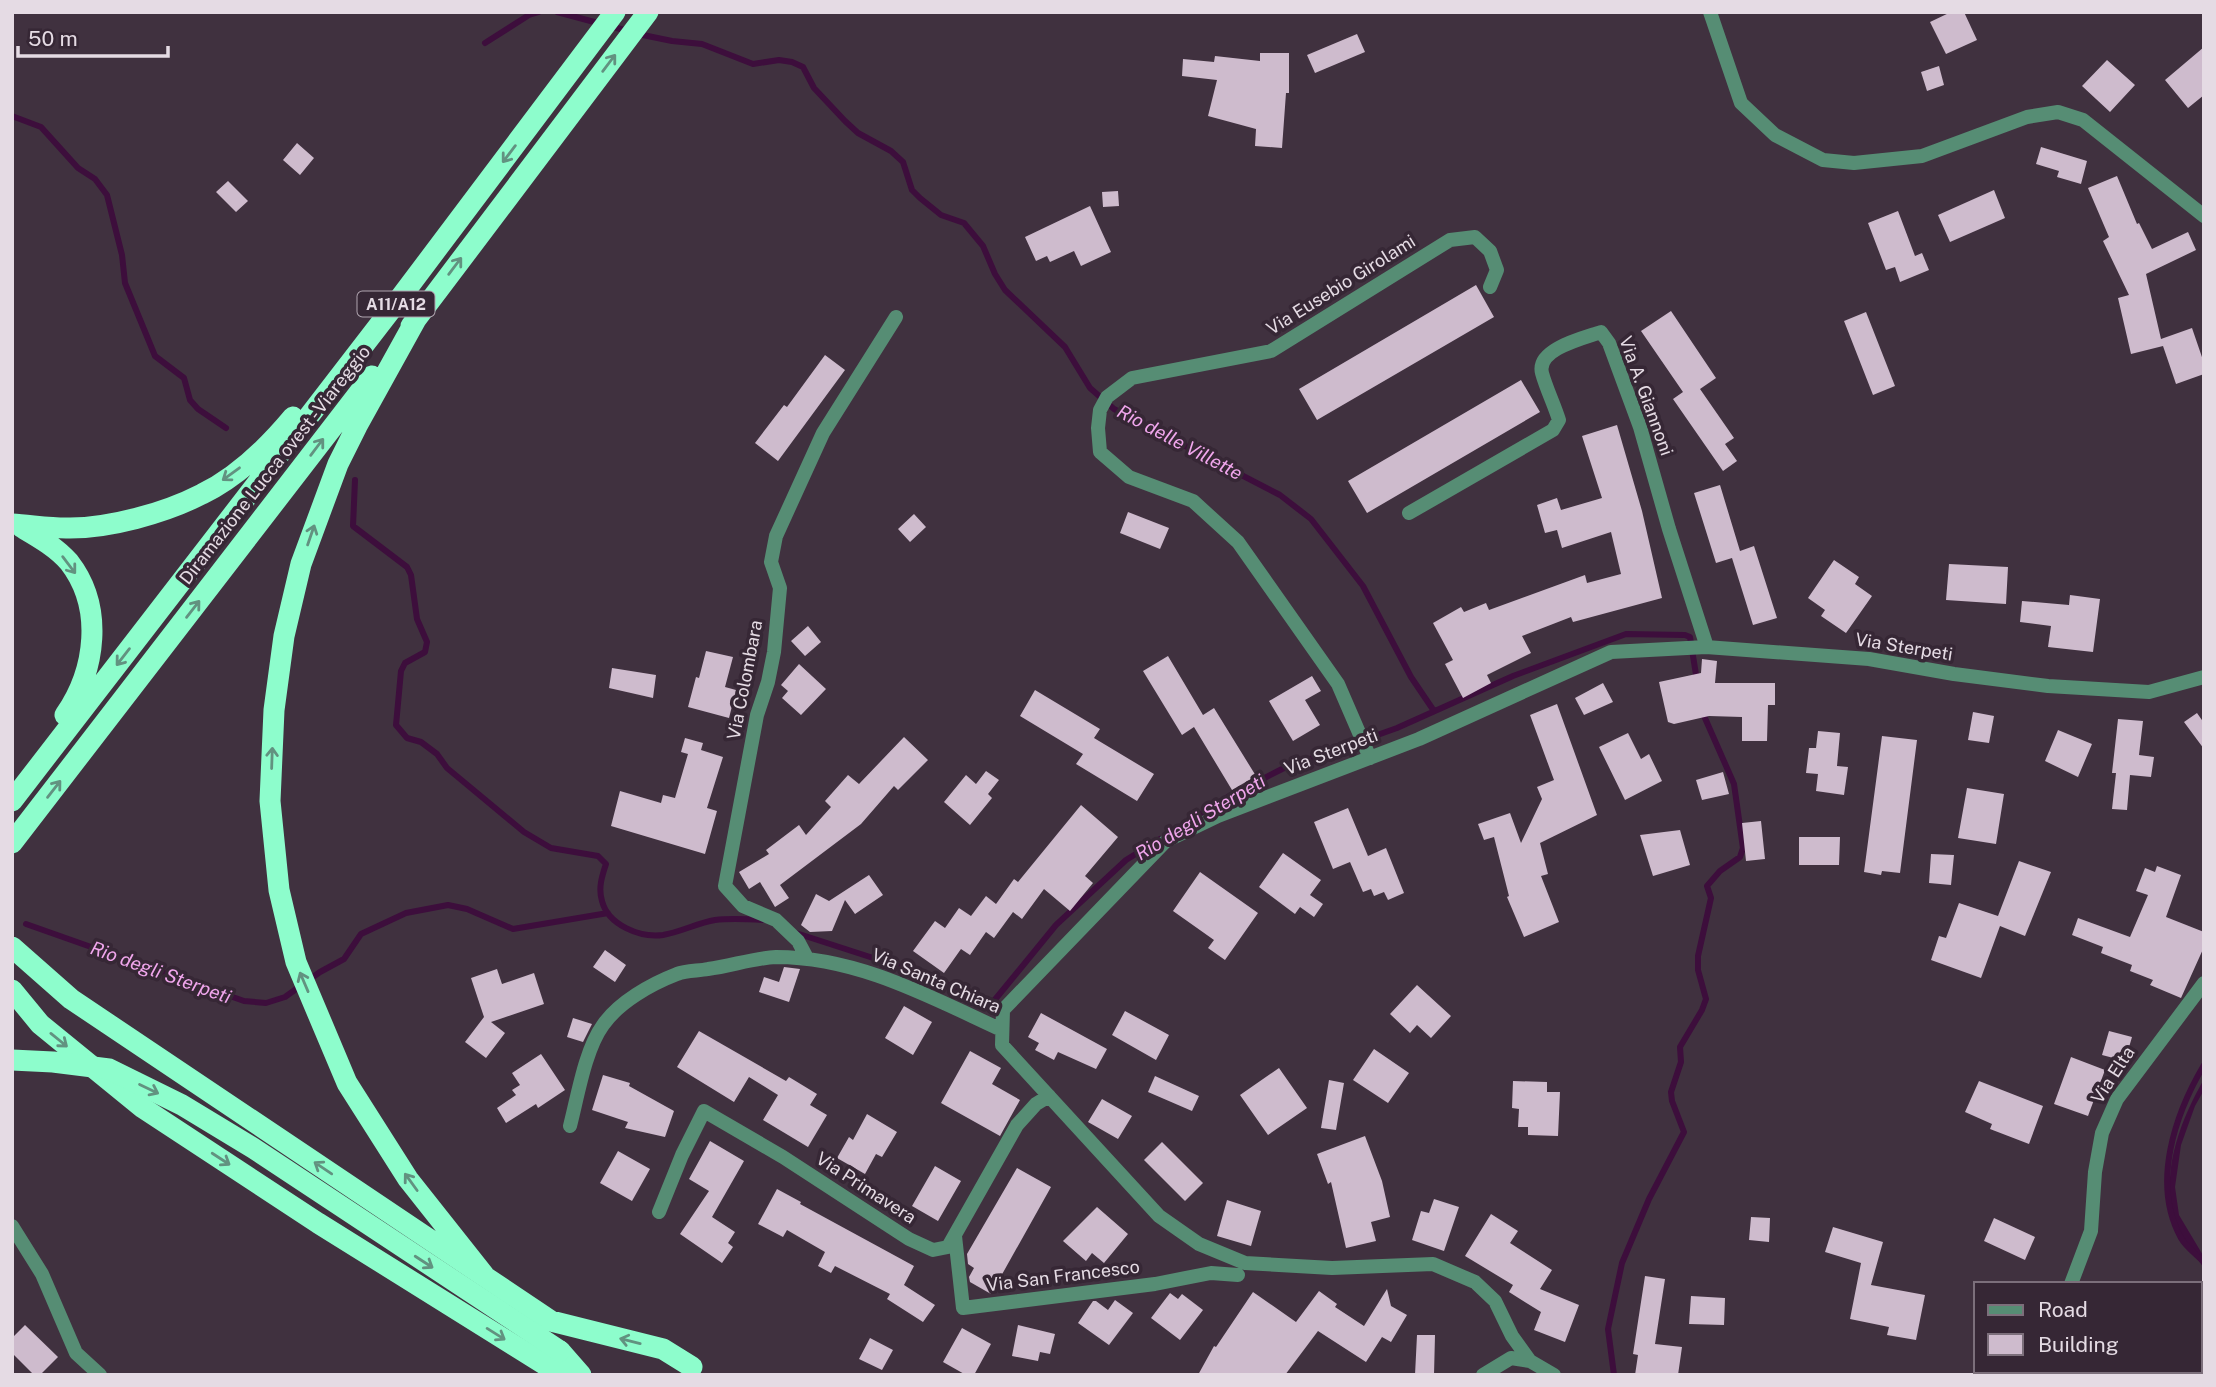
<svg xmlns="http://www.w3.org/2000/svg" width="2216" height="1387" font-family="'Public Sans',sans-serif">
<rect width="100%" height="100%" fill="#40313f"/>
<path fill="#3d0e3c" d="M2204,1079V1090L2195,1106L2181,1145L2175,1187L2179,1215L2204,1257V1268C2192,1252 2177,1232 2173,1212C2162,1166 2182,1118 2204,1079Z"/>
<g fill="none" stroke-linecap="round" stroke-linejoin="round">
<path stroke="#3d0e3c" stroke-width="6" d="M557,12L628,31
M638,34L672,41L702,44L753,64L779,60L792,62L803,67L814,88L845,121L858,133L891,151L903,162L912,190L920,198L941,215L964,223L983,246L995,274L1005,290L1065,347L1090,388L1114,409L1280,495L1311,519L1363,586L1411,677L1434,711
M485,43L529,15L539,12
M12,116L41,127L78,168L95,179L107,195L122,255L125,283L155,356L184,378L190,400L198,409L226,428
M355,480L353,526L407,567L411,575L417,619L427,642L425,652L405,663L401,671L396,725L407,738L421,742L437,754L447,768L524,832L551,848L598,856L606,864C602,876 598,888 602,901C608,925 640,938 663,935C681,932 697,923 715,920C731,918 747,919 763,920
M1176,830L1226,798L1282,769L1397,728L1513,676L1626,634L1685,635L1690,637L1697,681
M26,924L244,1001L266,1003L285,997L320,972L344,959L361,934L406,913L448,905L467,909L513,929L608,913
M796,933L901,967L993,1002L1056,925L1126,860L1160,839
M2204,1065C2175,1114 2151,1184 2181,1238C2186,1247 2196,1254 2204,1262
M1614,1375L1608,1329L1622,1263L1649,1199L1684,1132L1672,1101L1671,1092L1681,1062L1680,1047L1702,1010L1706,999L1698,970V956L1711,898L1707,886L1720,871L1740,857L1743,848L1734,784L1701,709"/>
</g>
<path fill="#cebbcd" d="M1951,12H1964L1977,40L1946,54L1930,22Z
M1357,34L1365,52L1315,73L1307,55Z
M2204,47V95L2188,108L2165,80Z
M1260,53H1289V93H1286L1282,148L1255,146L1256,129L1208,116L1217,80L1182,76L1183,59L1214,62L1215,56L1260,61Z
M2107,60L2135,85L2110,112L2082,86Z
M1939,66L1944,85L1927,91L1921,72Z
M297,143L314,158L300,175L283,160Z
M2041,147L2087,161L2081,184L2057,177L2059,171L2036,164Z
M2117,176L2137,224L2139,223L2152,249L2188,232L2196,250L2146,274L2161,339L2192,328L2204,363V374L2176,384L2163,346L2131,354L2118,298L2129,295L2103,241L2109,237L2088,188Z
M228,181L248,201L236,212L216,192Z
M1994,190L2005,218L1950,242L1938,215Z
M1118,191L1119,206L1103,207L1102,192Z
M1090,206L1111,252L1081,266L1074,251L1050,262L1047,256L1036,261L1025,237Z
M1898,211L1915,256L1922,253L1929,270L1900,282L1895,267L1886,270L1868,223Z
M1476,285L1494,317L1317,420L1299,389Z
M1671,311L1716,378L1700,389L1734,438L1725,444L1737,461L1723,471L1673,399L1683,392L1641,331Z
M1866,312L1895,386L1873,395L1844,321Z
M825,355L845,370L778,461L755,443L784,405L787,407Z
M1521,380L1540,412L1367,513L1348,481Z
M1617,425L1642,511L1662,598L1573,622L1571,617L1522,636L1531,653L1487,675L1491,683L1463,698L1445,664L1453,660L1433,623L1461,607L1464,612L1486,603L1489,610L1585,575L1587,583L1621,574L1611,532L1562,548L1557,530L1545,533L1537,505L1557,498L1561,510L1602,498L1582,436Z
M1720,485L1740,551L1754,546L1777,618L1753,625L1732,558L1716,563L1694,493Z
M1128,512L1169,528L1160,549L1120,533Z
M914,514L926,527L910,542L898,529Z
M1834,560L1859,577L1855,584L1872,596L1846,633L1821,616L1825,610L1808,598Z
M1949,564L2008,567L2006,604L1946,600Z
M2070,595L2100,599L2093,652L2048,647L2051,626L2020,622L2022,601L2069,605Z
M808,626L821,642L805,656L791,641Z
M706,651L733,657L725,687L736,690L729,718L688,707L696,677L699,678Z
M1168,656L1203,715L1214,708L1256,776L1232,790L1194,727L1182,735L1143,671Z
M1702,659L1717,661L1715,683H1775V705H1768L1767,741H1742V717L1709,716L1674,724L1668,722L1659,682L1701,673Z
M799,664L826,689L801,715L782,698L788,691L781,685Z
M612,668L656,675L653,698L609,688Z
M1312,676L1321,691L1305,700L1320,725L1293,741L1269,701Z
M1603,683L1613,702L1584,715L1575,698Z
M1035,690L1100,729L1094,738L1154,774L1137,801L1076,764L1083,754L1020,716Z
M1557,704L1597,815L1540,843L1548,874L1541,876L1559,922L1524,937L1507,897L1509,896L1494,837L1484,840L1478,824L1510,813L1521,843L1542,799L1537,787L1554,780L1530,715Z
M1973,712L1994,716L1989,743L1968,740Z
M2197,713L2204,723V749L2184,722Z
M2118,719L2143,721L2139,755L2154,757L2151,777L2130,775L2127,810L2112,809L2116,773H2112Z
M2058,730L2092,744L2078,777L2045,761Z
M1818,731L1840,733L1837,766L1848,767L1844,795L1816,791L1818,774L1806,773L1809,748H1816Z
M1628,733L1641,759L1649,754L1662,781L1625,800L1599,747Z
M1882,736L1917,740L1900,873L1882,871L1881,875L1864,872Z
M904,737L928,760L898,790L894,786L861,824L780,885L789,898L775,907L760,882L749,889L739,872L769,854L766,850L799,825L806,835L831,807L825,801L848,775L859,784Z
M685,738L703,743L701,750L723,757L707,808L717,811L705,854L611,826L620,791L661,803L663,795L675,798L688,754L681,752Z
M986,771L999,780L988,794L992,798L970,825L944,802L966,775L976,784Z
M1723,772L1729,794L1702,800L1696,780Z
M1967,788L2004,794L1996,844L1958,838Z
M1081,805L1118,837L1085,876L1093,883L1070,911L1044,889L1022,919L1013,912L994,938L986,932L970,955L961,949L944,973L913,951L935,921L945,928L959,908L971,916L986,896L996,904L1014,879L1018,882Z
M1348,808L1368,856L1386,848L1404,893L1388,900L1384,892L1374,896L1371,889L1363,892L1350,862L1333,869L1314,822Z
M1761,821L1765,859L1746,861L1742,823Z
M1680,830L1690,865L1653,876L1640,835Z
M1799,837H1840L1839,865H1799Z
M1283,853L1321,880L1310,895L1323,904L1314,917L1300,907L1295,914L1259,887Z
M1931,854L1954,855L1951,885L1929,883Z
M2019,861L2051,872L2025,936L2000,926L1981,978L1931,960L1939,936L1946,938L1959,903L1998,916Z
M2157,866L2181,875L2166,917L2204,932V947L2181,998L2150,985L2153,980L2130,971L2132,965L2101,953L2103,947L2072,935L2078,918L2130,937L2148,895L2136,891L2145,868L2155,872Z
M1200,872L1258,913L1225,960L1208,948L1214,940L1173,911Z
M869,875L883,895L855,914L845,900L832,931L810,932L801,925L816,894L829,901Z
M605,950L626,965L615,982L593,967Z
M784,967L800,969L789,1002L759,992L764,977L779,982Z
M497,969L502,984L534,973L544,1004L491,1022L505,1033L486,1058L465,1042L484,1017L471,978Z
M1417,985L1451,1016L1431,1038L1417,1025L1410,1033L1390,1014Z
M904,1006L932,1022L913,1055L885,1038Z
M1125,1011L1169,1035L1156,1060L1112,1035Z
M1041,1013L1107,1049L1096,1069L1058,1052L1054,1060L1035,1050L1039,1043L1028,1037Z
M573,1018L592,1024L583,1042L567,1037Z
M699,1031L786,1081L789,1077L817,1094L810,1105L827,1115L808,1147L763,1120L778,1095L749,1077L734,1102L677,1067Z
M2109,1031L2132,1037L2125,1061L2102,1055Z
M1374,1049L1409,1073L1388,1103L1353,1080Z
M970,1051L1001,1068L992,1084L1020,1100L1000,1136L941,1103Z
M541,1054L565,1090L538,1108L536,1104L506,1123L497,1108L516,1095L512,1090L520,1085L512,1073Z
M2071,1057L2105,1070L2088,1116L2054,1104Z
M1279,1068L1307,1108L1268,1135L1240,1095Z
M603,1075L630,1083L629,1086L674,1111L665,1137L625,1128L628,1122L592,1110Z
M1155,1076L1199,1096L1192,1111L1148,1092Z
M1329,1080L1344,1083L1336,1130L1321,1128Z
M1513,1081L1547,1082V1092H1560L1558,1136L1528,1135V1127H1518L1519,1109L1512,1108Z
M1979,1081L2043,1106L2029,1144L1990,1129L1992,1124L1965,1112Z
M1102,1099L1132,1116L1118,1139L1088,1122Z
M867,1114L897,1132L882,1157L876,1154L865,1174L837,1158L849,1137L853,1140Z
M1365,1136L1382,1181L1390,1217L1371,1222L1376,1241L1346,1248L1331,1182L1328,1184L1317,1154Z
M710,1141L744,1161L712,1217L735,1232L728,1243L733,1247L722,1263L680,1234L709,1191L689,1179Z
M1162,1142L1203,1183L1185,1201L1144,1160Z
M618,1151L650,1169L632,1201L600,1183Z
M935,1166L961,1181L938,1221L912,1206Z
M1017,1168L1051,1187L991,1294L970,1282L969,1277L974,1268L968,1264L967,1254Z
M777,1189L801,1202L800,1204L914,1266L904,1285L935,1305L923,1322L887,1299L890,1294L835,1266L831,1273L818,1266L825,1252L787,1230L783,1237L758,1224Z
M1434,1199L1459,1207L1444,1251L1412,1240L1421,1211L1429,1213Z
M1227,1200L1261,1211L1251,1246L1217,1236Z
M1097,1207L1128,1234L1104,1263L1092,1253L1086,1261L1063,1241Z
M1491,1214L1518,1231L1510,1243L1552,1270L1540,1289L1579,1305L1565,1342L1534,1330L1541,1312L1509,1292L1513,1285L1465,1256Z
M1751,1217L1770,1218L1769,1242L1749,1240Z
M1994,1218L2035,1237L2025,1260L1984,1241Z
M1833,1227L1883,1242L1871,1285L1925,1295L1916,1340L1887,1335L1889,1327L1850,1319L1861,1263L1825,1252Z
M1645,1276L1665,1279L1655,1344L1682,1347L1678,1375H1635L1638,1355L1633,1354Z
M1387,1289L1391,1306L1407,1315L1391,1342L1382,1337L1366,1362L1318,1331L1285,1375H1198L1214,1346L1216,1347L1253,1292L1296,1322L1319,1291L1337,1304L1335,1307L1364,1326Z
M1170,1293L1178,1299L1182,1294L1203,1310L1180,1340L1151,1318Z
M1691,1296L1725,1298L1724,1325L1689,1324Z
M1115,1300L1133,1313L1109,1345L1078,1323L1093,1301H1096L1108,1310Z
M25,1325L58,1357L40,1375H34L12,1353V1338Z
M1018,1325L1055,1334L1050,1354L1040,1352L1038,1361L1012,1356Z
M962,1328L991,1344L974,1375H966L943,1362Z
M1417,1335H1435L1434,1375H1415Z
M870,1338L893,1350L882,1370L859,1359Z"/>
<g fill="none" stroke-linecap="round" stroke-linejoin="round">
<path stroke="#568d74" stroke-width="14" d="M1409,513L1553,430L1559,420C1554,404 1546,388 1542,373C1536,349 1584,338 1601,332L1609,343L1640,427L1669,529L1707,647
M1370,758L1338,684L1238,542L1193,501L1129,477L1100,452L1098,428L1100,410L1107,397L1132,378L1271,351L1450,240L1475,237L1490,251L1497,270L1490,287
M807,958L798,941L776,920L743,906L725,886L757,715L768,682L774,652L780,588L771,562L776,536L823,433L896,317
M570,1126C578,1095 585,1050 603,1025C619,1002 651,984 677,974C686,970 698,971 708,969C731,966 754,958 776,957C858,957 930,997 1002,1030
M659,1212L682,1155L704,1111L783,1157L909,1239L933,1250L948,1247L1017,1125L1036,1104L1049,1096
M12,1226L42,1274L76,1353L100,1375
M955,1236L963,1308L1155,1284L1211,1273L1238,1275
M2071,1284L2091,1231L2095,1172L2102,1133L2117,1099L2204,983
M1483,1375L1511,1358L1530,1361
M1554,1375L1530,1361L1512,1336L1495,1301L1475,1282L1433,1264L1332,1268L1245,1263L1199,1244L1159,1216L1002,1045L1003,1010L1166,841L1218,816L1419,739L1611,652L1706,647L1869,659L1954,674L2048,686L2149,692L2204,677
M2033,1375L2034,1371"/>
<path stroke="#568d74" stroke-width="14" d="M1710,12L1741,103L1775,135L1823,160L1854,163L1922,156L2027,117L2058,112L2083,120L2204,216"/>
<path stroke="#8dfdcc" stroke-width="21" d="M419,314L357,426L338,464L301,564L284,636L274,710L270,801L279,890L296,962L347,1083L408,1179L484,1275
M411,326L648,12
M12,524C30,525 48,528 66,528C108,529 165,513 202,494C237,477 268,447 293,417
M21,527C38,537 56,547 69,562C104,607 96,670 65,715
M12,801L397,302L615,12
M12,843L372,376
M12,947L71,999L551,1321L663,1349L692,1367
M12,990L40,1024L143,1108L318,1223L552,1369L565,1375
M560,1351L581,1375"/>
<path stroke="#8dfdcc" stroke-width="21" d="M12,1060L53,1062L109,1069L182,1105L253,1148L560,1351"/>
</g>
<defs><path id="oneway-shaft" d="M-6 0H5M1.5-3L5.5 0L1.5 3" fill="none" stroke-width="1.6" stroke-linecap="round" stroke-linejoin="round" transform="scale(1.75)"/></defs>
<g stroke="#629280">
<use href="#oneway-shaft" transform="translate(609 63) rotate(-53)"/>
<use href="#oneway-shaft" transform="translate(509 154) rotate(127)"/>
<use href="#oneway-shaft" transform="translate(455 266) rotate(-53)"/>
<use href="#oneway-shaft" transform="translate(317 447) rotate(-53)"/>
<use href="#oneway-shaft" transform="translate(231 474) rotate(144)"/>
<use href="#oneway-shaft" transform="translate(311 535) rotate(-71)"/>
<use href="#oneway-shaft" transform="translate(69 565) rotate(53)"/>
<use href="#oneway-shaft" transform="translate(193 609) rotate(-52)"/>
<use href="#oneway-shaft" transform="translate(123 657) rotate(128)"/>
<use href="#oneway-shaft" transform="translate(272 758) rotate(-88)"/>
<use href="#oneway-shaft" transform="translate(54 789) rotate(-52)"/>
<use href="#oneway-shaft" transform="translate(304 982) rotate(-113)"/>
<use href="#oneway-shaft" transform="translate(59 1040) rotate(39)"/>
<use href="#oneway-shaft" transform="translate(149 1089) rotate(26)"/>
<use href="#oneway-shaft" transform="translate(221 1159) rotate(33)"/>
<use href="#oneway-shaft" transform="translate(323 1168) rotate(-146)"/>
<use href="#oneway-shaft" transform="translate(411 1182) rotate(-126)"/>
<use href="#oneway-shaft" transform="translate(424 1262) rotate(33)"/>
<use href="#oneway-shaft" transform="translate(496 1334) rotate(32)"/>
<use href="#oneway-shaft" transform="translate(630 1341) rotate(-166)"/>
</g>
<g text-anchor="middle" stroke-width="7" stroke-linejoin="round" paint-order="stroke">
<rect fill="#362735" stroke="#b0a5b0" stroke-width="2" x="357.5" y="291.5" width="77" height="25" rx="5"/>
<g font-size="16" font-weight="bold" fill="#e5dbe4">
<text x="396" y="310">A11/A12</text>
</g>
<g font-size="18" fill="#e5dbe4" stroke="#362735">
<text transform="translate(1341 285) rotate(-32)" y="6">Via Eusebio Girolami</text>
<text transform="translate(1646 396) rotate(70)" y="6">Via A. Giannoni</text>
<text transform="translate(275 465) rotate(-52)" y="6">Diramazione Lucca ovest - Viareggio</text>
<text transform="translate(1904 647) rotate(9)" y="6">Via Sterpeti</text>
<text transform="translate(745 680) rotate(-79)" y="6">Via Colombara</text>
<text transform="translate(1331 752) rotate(-21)" y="6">Via Sterpeti</text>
<text transform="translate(936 981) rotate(23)" y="6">Via Santa Chiara</text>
<text transform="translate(2113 1075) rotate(-57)" y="6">Via Elta</text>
<text transform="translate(866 1188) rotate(33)" y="6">Via Primavera</text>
<text transform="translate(1063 1276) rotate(-7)" y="6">Via San Francesco</text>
</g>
<g font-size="19" font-style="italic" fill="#f0a6ec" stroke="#362735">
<text transform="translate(1180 442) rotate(28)" y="7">Rio delle Villette</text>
<text transform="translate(1200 817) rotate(-31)" y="7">Rio degli Sterpeti</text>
<text transform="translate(161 972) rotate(20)" y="7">Rio degli Sterpeti</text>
</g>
</g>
<rect width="2216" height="1387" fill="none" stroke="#e5dbe4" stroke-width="28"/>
<rect x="1974" y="1282" width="228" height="91" fill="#362735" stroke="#7c6f7b" stroke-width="2"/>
<rect x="1988" y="1305" width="35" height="10" fill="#568d74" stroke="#7c6f7b" stroke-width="2"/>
<text x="2038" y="1317" font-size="21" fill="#e5dbe4">Road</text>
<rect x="1988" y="1334" width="35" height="21" fill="#cebbcd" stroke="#7c6f7b" stroke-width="2"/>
<text x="2038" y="1352" font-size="21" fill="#e5dbe4">Building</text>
<path d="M18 46v10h150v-10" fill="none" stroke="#e5dbe4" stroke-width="3.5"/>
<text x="28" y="46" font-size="21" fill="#e5dbe4" stroke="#362735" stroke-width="5" paint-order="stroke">50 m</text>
</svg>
